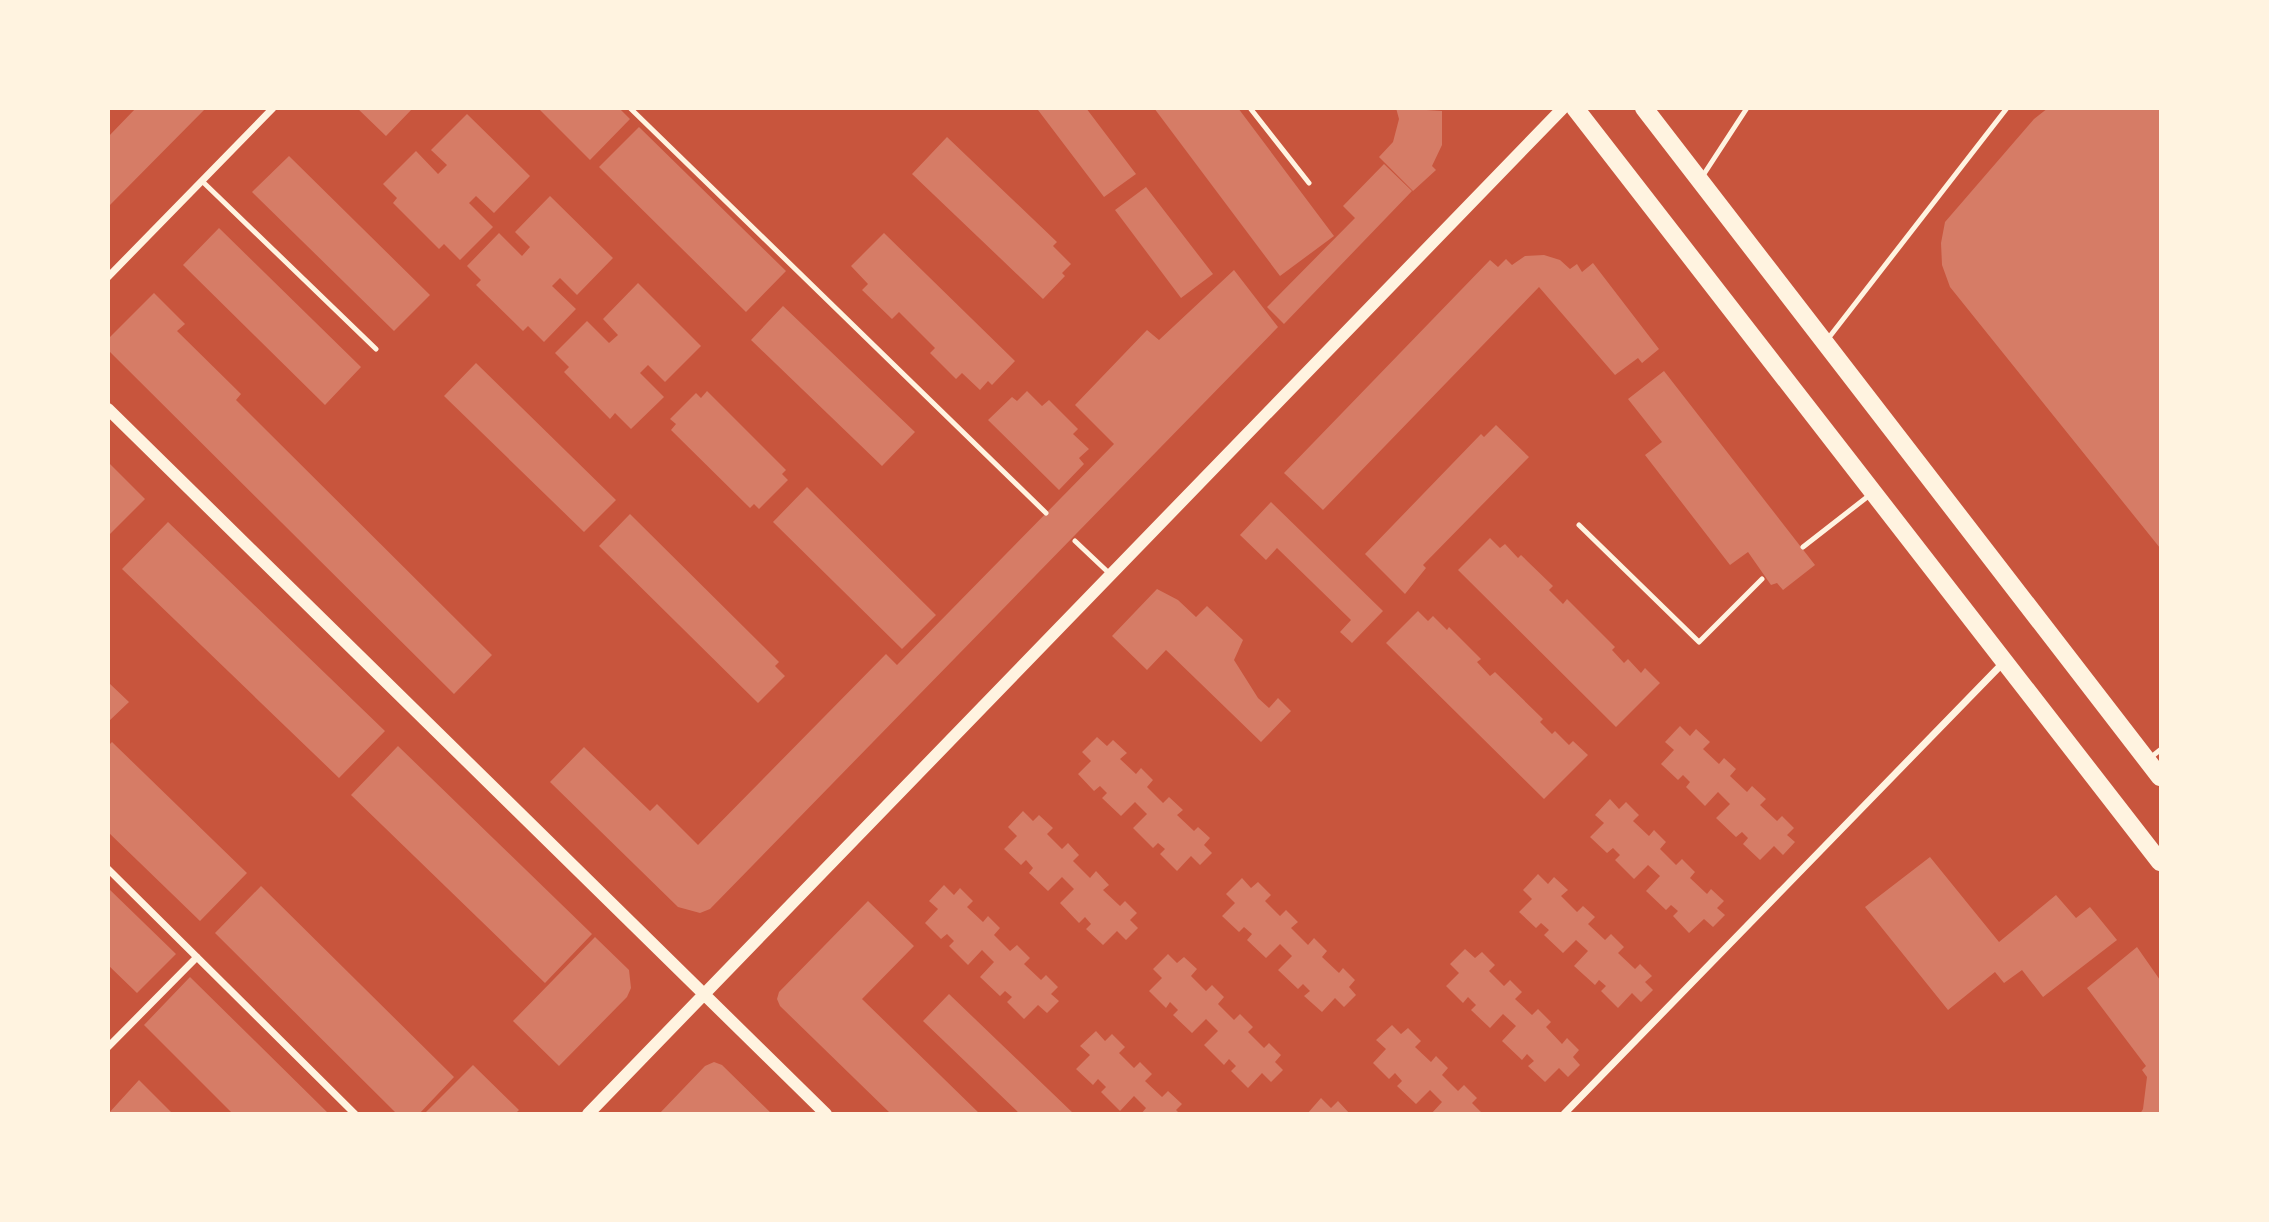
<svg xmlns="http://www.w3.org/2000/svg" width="2269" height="1222" font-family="Mulish,sans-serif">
<rect width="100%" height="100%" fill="#c8553d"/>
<path fill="#d67c66" d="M136,108H206L108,207V137Z
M357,108H413L386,136Z
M538,108H619L630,119L590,160Z
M1086,108L1136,174L1104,197L1038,110Z
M1154,108H1238L1334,236L1280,276Z
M1396,108L1442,111V145L1432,166L1436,170L1413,191L1379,157L1393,142L1399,119Z
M2048,108H2160V548L1950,287L1942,265L1941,243L1945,222L2034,119Z
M467,114L530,176L494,213L476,196L469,203L493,227L460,260L444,244L439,249L393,203L397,198L383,184L416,151L438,174L447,165L431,150Z
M639,127L786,271L746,312L599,167Z
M947,137L1057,242L1053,246L1071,264L1062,273L1065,276L1043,299L912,174Z
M289,156L430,295L394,331L252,192Z
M1384,164L1412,191L1284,324L1267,307L1355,218L1343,206Z
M1146,187L1213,274L1181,298L1115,210Z
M550,196L613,258L577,295L560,278L552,286L576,309L544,342L528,326L523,331L476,285L481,280L467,266L499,233L522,256L530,247L515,232Z
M219,228L361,367L325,405L183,265Z
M884,233L1015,361L992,385L988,381L980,390L962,373L956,379L930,353L935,348L899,312L892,319L862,290L868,284L851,266Z
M1544,255L1560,260L1570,269L1577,264L1582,272L1593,263L1659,349L1642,363L1638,358L1615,375L1539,287L1323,510L1284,473L1490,260L1498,267L1506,259L1512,265L1525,256Z
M1234,270L1278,327L710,909L700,913L678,907L550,782L584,747L650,811L657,804L698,845L886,654L897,665L1114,444L1075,405L1147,330L1159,340Z
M638,283L701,346L665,382L648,365L640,373L664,397L631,429L615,413L610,419L564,372L569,367L555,353L587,321L609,343L618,335L603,319Z
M154,293L185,324L177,331L241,394L236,400L492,655L454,694L108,350V339Z
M783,306L915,432L882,466L751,340Z
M476,363L616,500L584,532L444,396Z
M1664,371L1815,565L1783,590L1777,583L1771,585L1748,552L1730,565L1645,455L1662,442L1628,399Z
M707,391L786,470L782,474L788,480L759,509L754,504L750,508L671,430L676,424L670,419L696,393L701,398Z
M1027,391L1042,406L1049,400L1078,429L1073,434L1089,449L1079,458L1084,464L1059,490L988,420L1012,397L1017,401Z
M1496,425L1529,457L1423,565L1426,568L1405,594L1365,554L1481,434L1484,437Z
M108,462L145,499L108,536Z
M807,487L936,615L902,649L773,522Z
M1271,502L1383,611L1352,643L1340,632L1351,620L1277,548L1266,560L1240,535Z
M630,514L779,662L775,666L785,676L758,703L599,546Z
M168,522L385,731L339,778L122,569Z
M1490,538L1500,548L1505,544L1518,558L1521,555L1553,586L1549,590L1563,604L1567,599L1615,647L1612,650L1624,663L1628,659L1641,673L1645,668L1660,683L1616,727L1458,570Z
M1157,589L1178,600L1196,617L1207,606L1243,640L1234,660L1258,698L1269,708L1278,698L1291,711L1261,742L1166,650L1147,670L1112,636Z
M1418,611L1428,621L1433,616L1447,630L1449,627L1481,659L1477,662L1490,676L1495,672L1543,719L1540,722L1552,734L1555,731L1569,745L1573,741L1588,755L1544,799L1386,643Z
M108,682L129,702L108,722Z
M1680,726L1690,736L1696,729L1710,742L1703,749L1719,764L1724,758L1736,769L1730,776L1747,792L1752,786L1766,799L1760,805L1777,821L1782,816L1794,828L1787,835L1795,842L1783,855L1774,846L1760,860L1743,844L1748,838L1742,832L1736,837L1716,818L1730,804L1718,792L1705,806L1686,787L1690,782L1683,775L1678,780L1661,764L1674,750L1665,742Z
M1097,737L1107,746L1113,740L1127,753L1120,759L1136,774L1141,768L1153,780L1147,787L1163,803L1169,797L1183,810L1177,815L1194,831L1198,827L1210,838L1204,845L1212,853L1200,865L1191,856L1177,871L1160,854L1165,849L1158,843L1153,848L1133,828L1147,814L1135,802L1121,816L1102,798L1107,793L1100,786L1094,791L1078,774L1091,761L1082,752Z
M112,742L247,873L200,921L108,832V746Z
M398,746L592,934L545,983L351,795Z
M1610,799L1619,809L1626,802L1639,815L1633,821L1649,836L1654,830L1666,842L1660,849L1676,865L1682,859L1695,872L1690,878L1707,894L1711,889L1724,901L1717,908L1725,915L1713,927L1704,919L1689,933L1673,916L1678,911L1671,905L1666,910L1646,891L1660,876L1648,865L1634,879L1615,860L1620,855L1613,848L1607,853L1590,837L1604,823L1595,815Z
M1023,811L1033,821L1039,815L1053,828L1047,834L1062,849L1068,843L1079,855L1073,861L1090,878L1096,871L1109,885L1103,890L1120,906L1125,901L1137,913L1130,920L1138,928L1126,940L1117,931L1103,945L1086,929L1091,924L1085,917L1079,923L1060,903L1074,889L1062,877L1048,891L1029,873L1033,868L1026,860L1021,865L1004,849L1017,836L1008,827Z
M1930,857L1999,942L2056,895L2076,918L2090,907L2117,940L2043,997L2022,970L2004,983L1995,972L1948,1010L1865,907Z
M1538,874L1548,884L1554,877L1568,890L1561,896L1577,912L1583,906L1595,917L1588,924L1605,940L1611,934L1624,947L1618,953L1635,969L1640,964L1652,976L1645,982L1653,990L1641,1002L1632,993L1618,1008L1601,991L1606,986L1599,980L1595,985L1574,966L1588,951L1576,940L1563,953L1544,935L1549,930L1541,923L1536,928L1519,912L1532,899L1523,890Z
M1242,878L1251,888L1258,882L1271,895L1265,901L1280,916L1286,910L1298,922L1291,928L1308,945L1314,938L1327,951L1322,957L1339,973L1343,968L1355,980L1349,987L1356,995L1344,1007L1335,998L1322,1012L1304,996L1310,991L1303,984L1298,989L1278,970L1292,956L1280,944L1266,958L1247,940L1252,934L1244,927L1239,932L1222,916L1235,903L1226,894Z
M944,885L954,895L960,888L973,901L967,907L983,922L988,916L1000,928L994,935L1010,951L1017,945L1030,958L1024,964L1041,980L1046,975L1058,987L1051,994L1059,1001L1047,1013L1038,1005L1024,1019L1007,1002L1012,997L1005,991L1000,996L980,977L994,962L982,950L968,965L949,946L954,941L947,934L941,939L925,923L938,909L929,901Z
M261,886L454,1077L419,1114H397L215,933Z
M108,888L176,954L137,993L108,965Z
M868,901L914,946L862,999L980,1114H891L780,1006L777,999L779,992Z
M595,937L629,970L631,988L627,997L559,1066L513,1021Z
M2137,947L2160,980V1114H2140L2143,1109L2147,1077L2142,1070L2146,1066L2087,988Z
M1465,949L1475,958L1482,952L1495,965L1489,971L1504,986L1510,980L1522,992L1515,999L1532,1015L1538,1009L1551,1022L1546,1027L1562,1044L1567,1038L1579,1050L1573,1057L1580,1065L1568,1077L1559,1068L1545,1082L1528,1066L1534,1061L1527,1054L1522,1060L1502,1041L1516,1026L1503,1014L1490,1028L1471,1010L1476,1005L1468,997L1463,1003L1446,986L1459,973L1450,964Z
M1168,954L1177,963L1184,957L1197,969L1191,976L1206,991L1212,985L1224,997L1218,1004L1234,1020L1240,1014L1253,1027L1248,1032L1264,1048L1269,1043L1281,1055L1275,1062L1283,1070L1271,1082L1262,1073L1248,1088L1231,1071L1236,1066L1229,1059L1224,1065L1204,1045L1218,1031L1206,1019L1192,1033L1173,1015L1178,1010L1170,1002L1166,1008L1149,991L1162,978L1153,969Z
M190,977L329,1114H233L144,1025Z
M949,994L1074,1114H1020L923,1021Z
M1392,1025L1401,1034L1408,1028L1421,1041L1415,1047L1431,1062L1436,1056L1448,1068L1442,1075L1458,1091L1464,1085L1477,1098L1472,1103L1483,1114H1431L1442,1102L1430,1090L1416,1104L1397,1086L1402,1081L1395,1073L1389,1079L1373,1063L1386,1049L1376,1040Z
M1096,1031L1105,1041L1112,1034L1125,1047L1119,1053L1134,1068L1140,1062L1152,1074L1145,1081L1162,1097L1168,1091L1182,1104L1176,1110L1180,1114H1141L1146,1108L1134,1096L1120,1111L1101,1092L1106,1087L1098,1079L1093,1085L1076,1069L1090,1055L1080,1046Z
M714,1062L722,1065L772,1114H659L705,1066Z
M473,1065L519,1110L515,1114H424Z
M139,1080L173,1114H108Z
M1321,1098L1331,1108L1338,1101L1350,1114H1307Z"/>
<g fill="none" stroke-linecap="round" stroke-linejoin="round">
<path stroke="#fff3e0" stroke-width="5" d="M630,108L1046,513
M1250,108L1309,183
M1702,177L1747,108
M203,182L376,349
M1827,340L2007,108
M1579,525L1699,642L1762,579
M1075,541L1111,575
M1803,547L1871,494
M2150,758L2160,750"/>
<path stroke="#fff3e0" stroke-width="7" d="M108,277L273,108
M108,869L355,1114
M108,1047L197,957
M1564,1114L2004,662"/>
<path stroke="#fff3e0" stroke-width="12" d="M108,409L826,1114
M588,1114L1563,108"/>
<path stroke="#fff3e0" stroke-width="18" d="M1575,108L2160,862
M1644,108L2160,777"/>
</g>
<rect width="2269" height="1222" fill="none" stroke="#fff3e0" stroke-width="220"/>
</svg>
